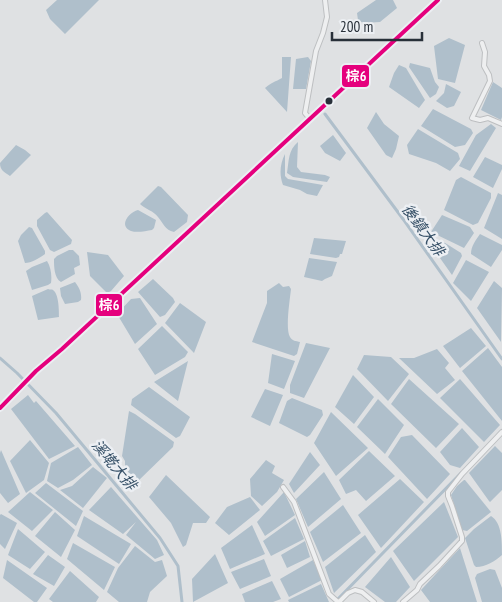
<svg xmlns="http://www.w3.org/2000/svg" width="502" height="602" font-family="'PT Sans Narrow','Noto Sans TC',sans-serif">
<rect width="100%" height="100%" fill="#dfe1e3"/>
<path fill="#afbfcb" d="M57,0H99L65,34L50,19L46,10Z
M376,0H393L397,8L380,22L363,23L358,20L357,13Z
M449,38L465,45L455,83L438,79L434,46Z
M282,57H291L287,112L265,88C272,82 275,82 282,78Z
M308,57L311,61L306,89H293L296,59Z
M410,63L430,68L435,82L439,87L436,94L430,98L409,67Z
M399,65L406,68L425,100L419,108L389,87L394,73Z
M493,82L502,88V117L501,120L481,110Z
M446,84L461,92L454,106L447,108L436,101L444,93Z
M433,109L471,129L473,133L465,145L455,147L421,126Z
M376,112L384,124L399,136L396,149L392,158L386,155L367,128Z
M491,124L496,128L470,171L459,166L476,135Z
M418,129L458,153L460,159L450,171L436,163L409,154L407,145Z
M333,135L346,153L340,161L325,153L320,146Z
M298,142L297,167L301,172L325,175L330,177L327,182L293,177L287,173C289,161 288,150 298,142Z
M16,145L25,150L31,155L10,176C4,172 0,170 0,163Z
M285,154V176L288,179L323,185L317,196L307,194L300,190L283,185C279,174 280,164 285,154Z
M485,157L502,165V169L493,188L473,177Z
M461,177L491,193V198L478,223L473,225L444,210L456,180Z
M158,186L161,187L188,215L187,222L174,232C165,230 163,223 158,217C154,211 145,209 140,204Z
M498,193L502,195V239L484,228Z
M138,210L156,220L154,228L152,230C146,231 137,233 131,231C118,226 129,212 138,210Z
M47,212L48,213L72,240L71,244L54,252L50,250L37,226V220L45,213Z
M442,215L470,227L474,233L464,248L431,232Z
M29,227L32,228L45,251V254C40,258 31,263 25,263L18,241L21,235Z
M480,234L502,245V250L491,267L471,254C471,246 476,240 480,234Z
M314,238L346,241L342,254H340L339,257L336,258L310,254Z
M442,241L461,253L462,256L452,275L435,251Z
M69,250H73L79,256L80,265L74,268L75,274L61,282C54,278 54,266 54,259L57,256Z
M87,252L108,255L124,276L111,291L107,293L90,276Z
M309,258L337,262L332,276L325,279L322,281L304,277Z
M466,260L489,272L471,301L453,283Z
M47,261C51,267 52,276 51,283L48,285L32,290L26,271L32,267Z
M153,279L173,298L175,302L165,315L160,317L138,292Z
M494,281L502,288L501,342L477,308Z
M75,282C79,287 82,293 81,300L78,302L65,304L61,296L60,288Z
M279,283L283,287L289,286L291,289C290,299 285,329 290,337C292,341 296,341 300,342L297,354L294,356L252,342L267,303V291Z
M48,289C50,290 52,289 53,290C59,294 59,311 59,317L38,320L32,296Z
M140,298L157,324L135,344L117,314L131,299Z
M180,303L206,322L194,353L165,323Z
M162,326L188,352L185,357L155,375L138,349Z
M471,328L486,346L460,368L443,346Z
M306,343L330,348L304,398L290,393V385Z
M488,348L502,367V421L462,371Z
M437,349L449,363L445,368L455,380L437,394L399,358H414Z
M272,354L295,361L284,389L268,383Z
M364,355L391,357L409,374L388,401L357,369Z
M188,361L178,401L154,382Z
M353,375L374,397L354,424L335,407Z
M409,379L459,424L436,448L391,404Z
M460,379L500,425L484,442L440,398Z
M149,387L190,417L180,436L176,438L131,405L132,399Z
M265,389L283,395L270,426L251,417Z
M28,395L34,403L36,401L75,446L49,459L11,409Z
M292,398L322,410L323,415L310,435L307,437L279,423L287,401Z
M378,399L404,425L385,454L357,427Z
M129,411L135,414L174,442L173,447L136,483L125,467V461L122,456Z
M331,412L368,448L336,476L314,443Z
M462,428L479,447L460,468L450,465L440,452Z
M412,435L450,474L427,499L388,457L401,437Z
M30,440L49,463L44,480L26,493L10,461Z
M495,446L502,453V490L490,502L489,501L469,473Z
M78,447L92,465L73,480L58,488L47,481L51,463Z
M1,450L20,494L8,503L0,493V453Z
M369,451L395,476L366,501L356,490L346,494L339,480Z
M310,452L320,465L294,493L289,484Z
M266,460L275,466L272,473L284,480L277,492L262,506L251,496L250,479Z
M93,467L107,478L83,508L60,490L72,486Z
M324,472L341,499L308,527L296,499Z
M166,475L210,517L206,523H193L186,545L183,547L171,523L149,497Z
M400,479L424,502L381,548L358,515Z
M464,480H465L491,512L467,531L462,530L451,495L457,486Z
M46,483L83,511L76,526L35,493Z
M111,487L157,540L164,555L155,559L126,535L136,522L123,534L89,510Z
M30,492L53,510L32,531L8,512Z
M284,492L295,515L265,536L257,522Z
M250,497L260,510L229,535L215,523L227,507Z
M444,502L458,537L414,581L393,551Z
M343,505L361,533L323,562L310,532Z
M55,512L75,530L61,557L35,536Z
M1,514L17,523L5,549L0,544V515Z
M84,516L131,544L119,564L77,536Z
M491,516C502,523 502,541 502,555C495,561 486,567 476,567L474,565L465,538L474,529Z
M295,518L304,539L271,556L263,541Z
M252,525L265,554L230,569L221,548Z
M18,529L45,552L30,569L8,555Z
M365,535L376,552L334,593L325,567Z
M305,541L310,557L287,568L281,555Z
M73,543L115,567L104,590L67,559Z
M135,546L155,562L162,560L167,576L150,592L147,602H119L107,592L118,568Z
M460,548L477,602H430L421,590Z
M215,554L228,583L193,602L192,579Z
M48,555L65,567L54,586L33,574Z
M391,557L410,587L396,602H385L365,587Z
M264,559L271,576L240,589L231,572Z
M7,560L47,588L37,602H34L3,578Z
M313,560L322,580L289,597L280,579Z
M490,569L495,570L502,588V602H482L475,578L477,574Z
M70,571L99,597L96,602H53L49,599Z
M272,581L281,599L273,602H245L242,594Z
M321,584L329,602H289L288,600Z"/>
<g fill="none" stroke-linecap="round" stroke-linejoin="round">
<path stroke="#afbfcb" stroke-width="3" d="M325,114L403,219L502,359
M0,358L17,373L56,413L160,538L178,566L182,602
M336,601L461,473"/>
<g stroke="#bdbfc1" stroke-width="6">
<path id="minor" d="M482,43L485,52L484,66L489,75L490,81L472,118L480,120L488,118L502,124
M310,119L305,113L316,51L323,33L327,17L325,0
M283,487L294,502L329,594L338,602
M339,602L348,593L355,590L362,592L374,602
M403,602L417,590L420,584L439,566L462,541V537L452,506L448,496V492L462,474L502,432"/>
</g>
<g stroke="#bcbec0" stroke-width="7">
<path id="major" d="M0,408L36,371L62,349L438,0"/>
</g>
<use href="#minor" stroke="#eeeff0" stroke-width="4"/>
<use href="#major" stroke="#f3f4f4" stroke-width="4.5"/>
<g stroke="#eceff3" stroke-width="8">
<path id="bus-1" d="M0,408L36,371L62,349L438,0"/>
</g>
<use href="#bus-1" stroke="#e5007d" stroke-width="4"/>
</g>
<circle fill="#283039" stroke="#eceff3" stroke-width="2" cx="329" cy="101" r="4.5"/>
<g text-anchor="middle" stroke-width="5" stroke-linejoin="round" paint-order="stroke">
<g font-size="15" font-style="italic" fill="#375168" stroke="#eceff3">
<text transform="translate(423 230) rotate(54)" y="5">後鎮大排</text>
<text transform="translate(114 465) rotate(50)" y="5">溪墘大排</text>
</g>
</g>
<g stroke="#eceff3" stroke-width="2">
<rect x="341" y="64" width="29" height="24" rx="5" fill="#e5007d"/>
<rect x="95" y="293" width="28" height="24" rx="5" fill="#e5007d"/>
</g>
<g font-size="14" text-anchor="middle" font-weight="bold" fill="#fff">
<text x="356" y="81">棕6</text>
<text x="109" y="310">棕6</text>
</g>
<path d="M332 32v8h90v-8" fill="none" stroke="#283039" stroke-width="2.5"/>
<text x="340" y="32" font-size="15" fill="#283039" stroke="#eceff3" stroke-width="4" paint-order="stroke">200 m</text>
</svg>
